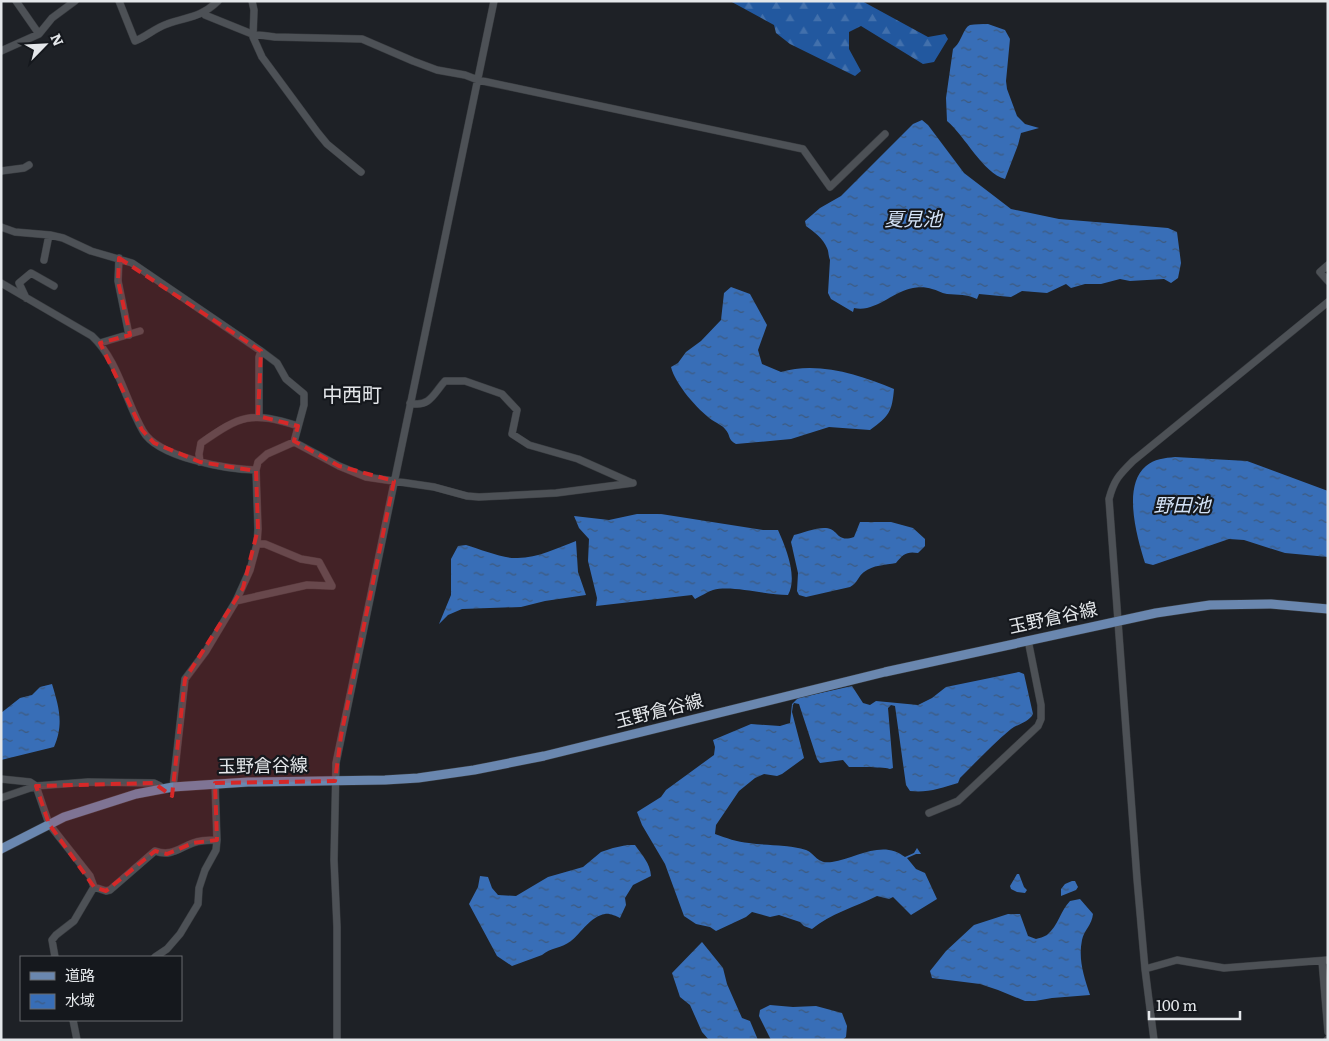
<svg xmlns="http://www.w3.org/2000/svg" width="1329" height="1041" font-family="Literata,'Noto Sans JP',serif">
<defs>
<pattern id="forest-firs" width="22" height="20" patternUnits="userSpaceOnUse" patternTransform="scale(1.25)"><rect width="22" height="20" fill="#22589f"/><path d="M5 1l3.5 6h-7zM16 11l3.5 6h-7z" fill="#4270ac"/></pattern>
<pattern id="water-ripples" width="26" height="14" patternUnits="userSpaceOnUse" patternTransform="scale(1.25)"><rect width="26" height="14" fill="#386eb7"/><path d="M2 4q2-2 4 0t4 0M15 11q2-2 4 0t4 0" fill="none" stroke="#3e5a7e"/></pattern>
</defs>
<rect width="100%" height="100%" fill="#1e2126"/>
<path fill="url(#forest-firs)" d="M730,1H862L928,37L945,34L948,39L934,62L923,64L861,26L849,32V49L861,71L855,76L790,44L776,33L774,25Z"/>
<path fill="url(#water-ripples)" d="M988,24L1005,30L1010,39L1006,81L1007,89L1017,116L1025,124L1039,128L1021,133L1018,145L1005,179C983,173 965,136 947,121L946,98L953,49C962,42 963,28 970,25C975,24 983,24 988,24Z
M922,120L928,125L964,173L1011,209L1059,219L1168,228L1177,232L1181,263L1178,278L1171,283L1164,279L1130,281L1120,279L1101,284H1085L1071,288L1066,284L1047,293L1022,291L1011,297L979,294L977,299C967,294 958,295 947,294C941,293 937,290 932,289C927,287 918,287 913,288C893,291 875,313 854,308L853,312L831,299L828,293L830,260C828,255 829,252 827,248C823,238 814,232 806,226L805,221L820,208L841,196L913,124Z
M731,287L750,294L767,325L758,350L762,364L781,372C818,361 860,375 894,389C892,412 889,416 870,430L829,427L791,439L736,444C727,439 731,435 725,429C722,425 716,423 712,420C698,410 675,384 671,367L678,363L686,352L701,341L721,320L724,293Z
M1175,457L1247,461L1328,491V557L1285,553L1244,540L1229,539L1153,565L1145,563C1137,537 1122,486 1146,466C1154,459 1165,458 1175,457Z
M637,514H661L763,530H778C786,548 798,577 788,595C766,595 732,585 713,590C707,592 701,596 695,599L692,595L596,606L597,598L588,561L589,539L579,528L574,516L609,520Z
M860,522H891L913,528L925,539V546L918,553C907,551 903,554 896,563C885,565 873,565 864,572C858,576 858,583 850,587L806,597L799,595L797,591L798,573L791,542L794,535C802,533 818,527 826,528C839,529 836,543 854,537Z
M576,541L578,572L586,595L545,601L521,607L462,609L448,615L439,624L451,595V559L458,546L466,545C480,549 501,558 515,558C536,559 557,548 576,541Z
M1019,672L1024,674L1033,714C1029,722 1018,724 1011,729C993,744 977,761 960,778L958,783C942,788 927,793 910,791L906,785L895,706L891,705L888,708L893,768L890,769C886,767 856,767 849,767L843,760L820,763L817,759L799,704L794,703L793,705L792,712L804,758L782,774L777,776L764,774L755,778L739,791L716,825L715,834C726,838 737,842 749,843C767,846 788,844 806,850C816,854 816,864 832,862C856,858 883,839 905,857L914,853L917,848L921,854H916L907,858L916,869L925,873L937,899L911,915L893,897L889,899L877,896C855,907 830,914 812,929L804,926L800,922L779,915L770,917L752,912L746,917L716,931L710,927L696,924L684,916L665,864L642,825L637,812L661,797L666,790L714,755L715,747L713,740L751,724L780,726L790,723L792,704L798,698L852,686L863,703L870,705L876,701L918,705L932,698L946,687Z
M52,684C59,707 64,724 54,747L1,760V713L20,698L32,695L40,687Z
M627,845H635C642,855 650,863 651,876L633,885L625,898L626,905L620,918C616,916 609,913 605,914C591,916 581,933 571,941C562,948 550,948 542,955L512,966L497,956L469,904L478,887L480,876L488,877L492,888L498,895L516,896L548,877L583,867L601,852L613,848Z
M1017,874H1019L1024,887L1027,890L1025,893L1017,892L1011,889L1010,886Z
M1072,881H1075L1078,887L1076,890L1061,896V889L1065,884Z
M1080,899L1093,914C1092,925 1084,930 1082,940C1078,959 1084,977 1090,995L1052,998L1035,1001H1025L998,990L980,984L932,978L930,971L946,951L974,925L1008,914H1020L1028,936L1036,939C1039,938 1044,937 1047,935C1058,926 1061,910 1070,901Z
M702,942L723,968L727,984L742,1018L750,1021L758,1040H709L702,1032L690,1005L680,997L672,973Z
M770,1005L793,1007L816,1006L842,1013L847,1026L846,1037L842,1040H771L759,1016L760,1010Z"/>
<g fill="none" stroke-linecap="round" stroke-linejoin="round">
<g stroke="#383b3f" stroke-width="8">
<path id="minor" d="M16,1L39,34
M119,1L135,41C146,37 155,28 167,24C188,16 199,19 218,1
M252,1L254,10L253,37L262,57L318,133L327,144L361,172
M204,13L205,15L252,34L275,37L362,39L413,61L437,70L465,75L478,80L803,149L830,187L885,134
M1,51L39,34L52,18L75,1
M1,171L24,168L29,165
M1,227L15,232L50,235L63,238L91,251L132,263L261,351L277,363L286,379L304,394V405L294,442
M119,258L118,281L129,335
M44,260L49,235
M1328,265L1320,272L1328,281
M1,283L92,336C118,360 125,400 143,431C157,457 228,470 256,470
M26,298L19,283L31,273L54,286
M100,343L140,331
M410,403C430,408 434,393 445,381H465L502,394L517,410L512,434L529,445L578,459L632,483
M259,417V357L261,351
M200,462L199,454L201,443C241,415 251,411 298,426
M236,601L307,585L332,586L319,562L301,559L265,544H257
M1,779L30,782L36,786L49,824L90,876L94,887L74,921L56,935L52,940L55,957
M173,787L185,679L206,651L236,601L250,570L257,544L258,529L256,470L258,462L267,454L294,442L339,466L366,477L434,487L467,496L479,497L556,493L633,483
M1,798L36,786L88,782L154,783L160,786L161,789
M929,813L958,801L1038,726L1041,719V705L1028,640
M94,887L106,891L110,890L155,851C171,857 179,848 193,843C201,840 209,840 217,840
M155,957L167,949L180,934L198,904L199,888L205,870L216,850L217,840L215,783
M1322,961L1328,1032
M1145,969L1177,960L1224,968L1328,960
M73,1020L77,1040
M337,1040V927L334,860L336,763L494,1
M1154,1040L1145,969L1137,879L1109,499C1114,480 1119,475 1133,461L1328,302
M1327,1040L1328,1039"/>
</g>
<g stroke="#383b3f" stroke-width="10">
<path id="major" d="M1,849L64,817L136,794L173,787L248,782L385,780L418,778L474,770L544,756L885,672L1156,613L1210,605L1271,604L1328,609"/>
</g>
<use href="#minor" stroke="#4d5156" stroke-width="7"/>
<use href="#major" stroke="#6a87af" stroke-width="9"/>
</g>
<path fill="#d62828" fill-opacity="0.2" stroke="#d62828" stroke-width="4" stroke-dasharray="10 6" stroke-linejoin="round" d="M119,258L261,351L258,416L298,426L294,441L339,466L394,481L341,736L335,781L215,783L217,840L193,843L167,854L155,851L106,891L94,887L49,824L36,786L154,783L172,796L185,679L243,588L258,529L256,471L200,462L154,443L142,430L100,343L130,335L118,281Z"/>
<g text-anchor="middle" stroke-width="4.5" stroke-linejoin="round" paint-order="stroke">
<g font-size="18" fill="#e4e7ea" stroke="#15181d">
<text transform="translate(1053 618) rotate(-12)" y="6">玉野倉谷線</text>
<text transform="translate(659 711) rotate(-14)" y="6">玉野倉谷線</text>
<text transform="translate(263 766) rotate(-1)" y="6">玉野倉谷線</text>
</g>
<g font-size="19" font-style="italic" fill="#d3e2f6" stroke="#15181d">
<text x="913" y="226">夏見池</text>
<text x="1182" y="512">野田池</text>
</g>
<g font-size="20" fill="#e4e7ea" stroke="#15181d">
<text x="352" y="402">中西町</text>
</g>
</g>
<rect width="1329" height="1041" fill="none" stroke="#e4e7ea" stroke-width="5"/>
<rect x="20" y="956" width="162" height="65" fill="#15181d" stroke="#686b6f"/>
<rect x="30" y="972" width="25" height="8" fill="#6a87af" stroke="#686b6f"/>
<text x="65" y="981" font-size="15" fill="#e4e7ea">道路</text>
<rect x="30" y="994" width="25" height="15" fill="url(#water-ripples)" stroke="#686b6f"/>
<text x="65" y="1006" font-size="15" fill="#e4e7ea">水域</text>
<g transform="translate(45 45) rotate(66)" stroke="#15181d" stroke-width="4" paint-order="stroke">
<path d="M0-4L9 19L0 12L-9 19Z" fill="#e4e7ea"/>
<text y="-8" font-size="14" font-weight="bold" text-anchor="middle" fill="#e4e7ea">N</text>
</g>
<path d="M1149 1011v8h91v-8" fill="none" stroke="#e4e7ea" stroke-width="2.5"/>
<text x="1156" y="1011" font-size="15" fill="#e4e7ea" stroke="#15181d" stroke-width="4" paint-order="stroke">100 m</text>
</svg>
